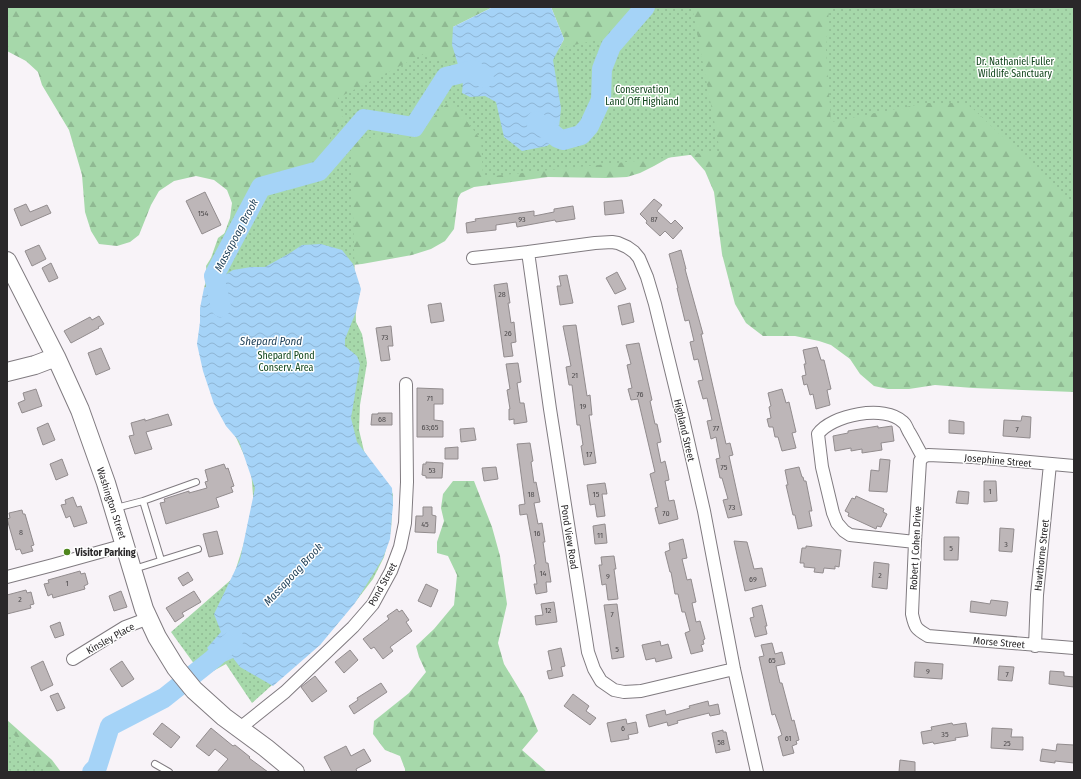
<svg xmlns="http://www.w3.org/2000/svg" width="1081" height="779" font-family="'Fira Sans Condensed',sans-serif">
<defs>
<pattern id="forest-firs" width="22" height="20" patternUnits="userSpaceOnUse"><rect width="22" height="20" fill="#a6d8aa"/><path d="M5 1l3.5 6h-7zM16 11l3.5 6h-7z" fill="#8fb992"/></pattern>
<pattern id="park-dots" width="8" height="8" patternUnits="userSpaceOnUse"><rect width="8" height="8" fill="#a6d8aa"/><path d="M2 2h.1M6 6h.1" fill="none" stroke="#8fb992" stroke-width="1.8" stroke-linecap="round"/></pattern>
<pattern id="water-waves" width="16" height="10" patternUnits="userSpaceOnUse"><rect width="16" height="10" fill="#a5d3f7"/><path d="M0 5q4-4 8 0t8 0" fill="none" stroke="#8eb5d4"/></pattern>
</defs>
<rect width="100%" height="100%" fill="#f8f3f8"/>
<path fill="url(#forest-firs)" d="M7,7H493L453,27L553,60L564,39L551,7H1074V392L973,388L935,385L909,389H888L874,386L860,374L850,359L831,345L819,341L795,336H763L746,323L735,304L722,254L714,192L705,171L691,155L681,153L670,157L654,166L640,173L627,177L607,178L548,177L474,187L461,193L458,198L454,229L445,241L431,249L412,255L362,264L219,278L204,288L212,261L222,240L230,218L232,203L227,190L214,180L196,176L174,181L159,191L151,205L139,235L130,242L117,246L99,244L91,231L85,212L82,175L69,130L42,85L38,72L26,61L7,51Z
M453,481H474L492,527L500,556L507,604L498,643L504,664L524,697L538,731L522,750L547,772H405V769L400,756L385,750L373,734L374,721L409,693L426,672L419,657L416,646L434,629L454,605L457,575L448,556L437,553V542L444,521L441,508L443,494Z
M7,720L52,760L61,772H7Z"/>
<path fill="url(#park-dots)" d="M654,7H692L720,151L674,157L483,177L481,140L451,100L412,138L391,135L365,139L351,135L356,322L362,334L367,363L360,405L359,430L364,451L381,479L393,494L391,530L384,557L373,579L356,601L321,641L252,703L226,664L204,676L200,672L171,632L233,578L251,521L254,508L251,470L233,431L208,287L206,266L211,258L218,238L229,230L233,206L305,184L322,167L332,131L344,121L338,98L429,51L428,60L454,59L463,66L500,61L611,37L642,18Z
M829,7H1074V205L967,103H926L831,122L826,51Z
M11,732L50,772H11L7,767V733Z"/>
<path fill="url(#water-waves)" d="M493,7H551L564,39L553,60L561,108L558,138L547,146L522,151L504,137L496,102L485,96L470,97L462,93L463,81L452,45L453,27Z
M321,244L342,250L353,264L361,289L356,312L345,339V346L357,356L360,364L351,418L357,442L392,488L393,504L390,539L383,558L355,603L320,645L273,686L240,667L233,658L222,663L207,648L221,632L214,614L240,560L255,488L239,441L226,426L214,404L203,371L197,344L200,322V308L204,288L233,270L251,267H265L290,253L302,245Z"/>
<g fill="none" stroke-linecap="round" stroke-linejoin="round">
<path stroke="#a5d3f7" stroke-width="20" d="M536,121L558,138L563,140L581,135L589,126L601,100L602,69L611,46L645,7
M221,307L214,276L261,187L319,171L364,119L414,127L446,77L474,70L484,78
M92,772L97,767L110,726L164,698L213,659L234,639"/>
</g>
<path fill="#bdb6b8" stroke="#928c8e" d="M205,192L221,225L202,234L186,201Z
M654,199L662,205L657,211L671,224L675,220L683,228L673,239L665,231L660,236L646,223L647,221L640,214Z
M622,200L624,213L605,215L604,202Z
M26,204L30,212L47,205L51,213L21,226L14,209Z
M573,206L575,219L556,222L555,220L517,227L516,222L496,225V230L467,233L466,223L476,221L475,219L534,211V216L554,212V209Z
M39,245L46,259L32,266L25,251Z
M681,250L686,269H685L703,334H701L726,444L730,443L733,455L729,456L742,515L728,518L723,500L728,499L722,478H720L716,459L720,458L716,437L711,439L707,421L712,420L707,398L703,399L698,381L703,380L698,359L694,360L690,342L694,341L689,320L685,321L677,288H678L669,254Z
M51,263L58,278L49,282L42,268Z
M617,272L626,289L615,294L606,278Z
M567,275L573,303L560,305L557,286H561L559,276Z
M507,283L510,303H508L511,323L514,322L516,342L511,343L513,356L504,357L494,285Z
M441,303L444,321L431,323L428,305Z
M630,303L634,322L622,325L618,306Z
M99,316L104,324L98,327L99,328L71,343L64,331L90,317L92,320Z
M576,325L587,396L590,395L592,415H589L596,463L584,465L581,446L583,445L580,425H577L572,385H569L566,367L571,366L563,326Z
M391,326L393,346H388L390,360L381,361L376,328Z
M639,343L652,400L650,401L655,424H657L661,442L657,443L661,463L665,461L668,474L669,480L665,481L669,501L674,500L678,519L659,524L655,508L658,507L650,474L655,472L638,399L631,400L628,389L632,388L627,365L631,364L626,345Z
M817,347L821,360H824L831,389L827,390L830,405L816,409L813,394L810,395L807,384L804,385L802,376L806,375L804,364H806L803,350Z
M101,348L110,369L96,375L88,353Z
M518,363L521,382L517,383L520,403H524L527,422L514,424V419L509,420V409H510L507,390L510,389L506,364Z
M417,388L443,389V404H434V420L443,421V437H417Z
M36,389L42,406L22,413L18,403L25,400L23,393Z
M782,389L786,403L789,402L796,432L792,433L796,448L782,451L778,437H775L773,427H769L767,419L771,418L769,407L771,406L768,393Z
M378,413H392V425H371L372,414H378Z
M168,414L172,425L146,432L152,449L135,454L129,436L134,435L131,423L145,419V421Z
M1022,416L1031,417L1030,438L1003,436L1004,420L1021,421Z
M949,420L964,422V434L949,433Z
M48,423L55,440L43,445L37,428Z
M878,426V428L892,426L894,441L881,443L882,450L862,453V449L851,451V448L835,451L833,436L848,433V431Z
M474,428L476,440L461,442L460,429Z
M530,443L533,461L531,462L534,483L536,482L540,502L534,503L538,524L542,523L545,542H543L546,563H548L551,582H546L547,592L536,594L534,584H537L534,565L536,564L527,514L520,515L519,505L525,504L517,444Z
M458,447V459H445V448Z
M62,459L68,475L56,480L50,464Z
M880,459L890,460L887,492L869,491L871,470L879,471Z
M426,462L443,463L442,478H426V476L422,475L423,464H426Z
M224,464L226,469L228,468L234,486L231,487L233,492L216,498L219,507L166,524L160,503L165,502L164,499L189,491V493L207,488L205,482L208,481L205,470Z
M496,467L498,479L484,481L482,468Z
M799,467L802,477H803L804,481H806L812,511H809L812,526L798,529L795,515H793L786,485H788L785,470Z
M984,481H996L997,501L984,502Z
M605,483L607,494H602L605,516L597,517L595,504L590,505L587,485Z
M958,491L969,492L968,504L956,503Z
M856,496L884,509L883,512L887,514L881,527L877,526L876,529L848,516L849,513L845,511L852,498L855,499Z
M73,497L77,507L81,506L87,523L74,527L70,516L66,518L61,505L66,504L65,500Z
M423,507H432V515L436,516L435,533L415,532L416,516H423Z
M22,510L23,514H25L34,545L31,546L33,551L22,554L20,549L16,550L7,519L10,518L9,513Z
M605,524L607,543L595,544L593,526Z
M1000,528L1014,529L1012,552L999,551Z
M217,531L223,554L209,557L203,534Z
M944,537H959L958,560H944Z
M683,539L687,558L682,559L687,580L691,579L696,602L692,603L696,622L700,621L705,639L703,640L704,644L701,645L703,651L691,654L685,633L690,631L685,612H682L678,594H675L671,572H670L665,552L670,550L669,543Z
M734,541L747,542L754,569L762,568L766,586L745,591Z
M806,546L841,550L839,567L835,566V569L824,568L823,573L814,572L815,568L804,567V563H800L802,548H806Z
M614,556L616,569H614L618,599L608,600L606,584L602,585L599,565H602L601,557Z
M874,562L889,564L887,589L872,587Z
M80,571L81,574L85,573L88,584L84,586L85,589L53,598L52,594L48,596L44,584L49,583L48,580Z
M188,572L193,580L183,586L178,578Z
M426,584L438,590L431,607L418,601Z
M26,590L27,593L31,592L34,604L30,605L31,608L7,614V595Z
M121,591L127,607L114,611L109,596Z
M194,591L201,602L182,613L184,616L175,622L166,608Z
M991,600L1008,602L1006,616L970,612L971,601L990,604Z
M554,602L557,622L536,625L535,616L543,615L541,604Z
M617,604L624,657L612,659L604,605Z
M762,605L767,626H765L767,634L755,637L750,618L754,617L752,608Z
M397,609L399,612L402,610L409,620L406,622L412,631L390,647L393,651L383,659L374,647L371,649L363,639L389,619L387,616Z
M60,622L64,635L55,638L50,626Z
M660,641L661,646L668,644L672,658L656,662L655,658L646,660L642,645Z
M772,643L775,654L782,652L785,664L776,666L780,683H782L792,721L794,720L799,740L796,741L797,744L792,746L794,753L783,756L778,737L782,735L775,714L772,715L759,657L764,656L761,645Z
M561,648L565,666L561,667L563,676L549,679L547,671L552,670L548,651Z
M350,650L358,660L344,673L335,662Z
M43,661L53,685L41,691L31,667Z
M122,661L134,679L122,687L110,669Z
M915,662L943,664L942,679L914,677Z
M999,666L1014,667L1012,681L998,680Z
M1050,671L1064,672V676L1074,677V687L1049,684Z
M315,676L327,691L312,702L301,687Z
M381,683L387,692L354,714L349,706L358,700L357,698Z
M58,693L65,708L57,711L50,696Z
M573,694L589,706L586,711L596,718L590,725L564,706Z
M708,701L709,706L718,704L720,714L710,716L709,713L677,721L678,723L668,726L667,722L649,727L646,715L665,710L666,715L690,708L689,706Z
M626,719L627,724L636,722L638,733L628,735L629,739L611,742L607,723Z
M162,723L180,737L171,748L153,734Z
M952,723L953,725L966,723L968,736L955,738L956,740L934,744L933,742L923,744L921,732L932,730L931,727Z
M211,728L233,746L235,745L250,757L249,758L268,772H217L228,759L215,749L209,756L196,746Z
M992,728L1012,729L1011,737H1023V750L991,748Z
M723,730V732H726L730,750L716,753L712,733Z
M1057,744L1074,745V763L1055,761V763L1040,761L1042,749L1056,751Z
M346,746L351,756L364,749L371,761L356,769L357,772H332L324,757Z
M900,760L915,762V772H899Z"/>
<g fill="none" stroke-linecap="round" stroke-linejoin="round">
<g stroke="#807b80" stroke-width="8">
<path id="lane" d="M143,501L196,482
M116,508L143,501L161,560
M134,569L198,549
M155,764L169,772"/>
</g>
<g stroke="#807b80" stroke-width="14">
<path id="street" d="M528,252L550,409L588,652L594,669L601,681L614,690L624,692L641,691L734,669
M473,258L528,252L595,243L612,242L618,243L627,247L634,252L639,258L647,277L655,304L683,419L704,511L734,669L757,772
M923,457L920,461L915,542L912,614C915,628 916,629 928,636L1074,648
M923,457L928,455L973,457L1074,466
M915,542L850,535L844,531L837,523L833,513L822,467L818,434C831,415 885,404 903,422C906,424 907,429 909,432C914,440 918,449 923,457
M7,577L53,565L125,545
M1035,646L1037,595L1050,464
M73,659L125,627L149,618
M240,728L285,692L353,627L373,604L391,571L400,547L405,523L407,482L406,384"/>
</g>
<g stroke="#807b80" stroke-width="20">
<path id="secondary" d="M7,261L56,357L80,410L106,483L144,609L157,637L176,668L194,690L224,717L266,748L295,772
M7,372L35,365L56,357"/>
</g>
<use href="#lane" stroke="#fff" stroke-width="6"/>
<use href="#street" stroke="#fff" stroke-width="12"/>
<use href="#secondary" stroke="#fff" stroke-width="18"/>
</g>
<circle fill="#4f861e" stroke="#fff" stroke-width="1.5" cx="67" cy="552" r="4"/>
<g text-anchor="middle" stroke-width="3" stroke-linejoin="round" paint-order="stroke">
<g font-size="8" fill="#4f4c4e">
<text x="203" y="216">154</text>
<text x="522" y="222">93</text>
<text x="654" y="222">87</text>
<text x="502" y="297">28</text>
<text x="508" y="336">26</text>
<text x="385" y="340">73</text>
<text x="575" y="378">21</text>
<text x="640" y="397">76</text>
<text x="430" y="401">71</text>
<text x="583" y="409">19</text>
<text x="382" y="422">68</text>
<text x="430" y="430">63;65</text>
<text x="716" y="431">77</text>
<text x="1017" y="432">7</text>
<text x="589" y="457">17</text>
<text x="724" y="470">75</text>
<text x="432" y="473">53</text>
<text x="990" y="494">1</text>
<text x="531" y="497">18</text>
<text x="596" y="497">15</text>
<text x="732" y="510">73</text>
<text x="666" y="516">70</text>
<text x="425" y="527">45</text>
<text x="21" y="535">8</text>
<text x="537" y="536">16</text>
<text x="600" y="538">11</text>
<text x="1006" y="547">3</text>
<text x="951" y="551">5</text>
<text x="543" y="576">14</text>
<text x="880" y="578">2</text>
<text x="608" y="579">9</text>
<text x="753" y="582">69</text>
<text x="67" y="586">1</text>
<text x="20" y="602">2</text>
<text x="548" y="613">12</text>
<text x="612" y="617">7</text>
<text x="617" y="652">5</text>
<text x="772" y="663">65</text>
<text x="928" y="674">9</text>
<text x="1007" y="677">7</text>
<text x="623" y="731">6</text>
<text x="945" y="737">35</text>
<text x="788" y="741">61</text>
<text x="721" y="745">58</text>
<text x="1007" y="746">25</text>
</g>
<g font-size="10" fill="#10451b" stroke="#fff">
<text x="1015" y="65">Dr. Nathaniel Fuller<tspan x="1015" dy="12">Wildlife Sanctuary</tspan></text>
<text x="642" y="93">Conservation<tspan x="642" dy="12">Land Off Highland</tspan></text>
<text x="286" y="359">Shepard Pond<tspan x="286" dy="12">Conserv. Area</tspan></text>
</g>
<g font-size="10" fill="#2a282a" stroke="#fff">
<text transform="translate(685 430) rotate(77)" y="4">Highland Street</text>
<text transform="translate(998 460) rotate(5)" y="4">Josephine Street</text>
<text transform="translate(112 503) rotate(72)" y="4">Washington Street</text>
<text transform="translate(570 537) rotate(81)" y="4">Pond View Road</text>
<text transform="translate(915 548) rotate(-87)" y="4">Robert J Cohen Drive</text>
<text transform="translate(1041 555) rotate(-84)" y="4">Hawthorne Street</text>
<text transform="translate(382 584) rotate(-61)" y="4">Pond Street</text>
<text transform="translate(110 638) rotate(-29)" y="4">Kinsley Place</text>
<text transform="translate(999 642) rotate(5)" y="4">Morse Street</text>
</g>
<g font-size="10" font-weight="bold" fill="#2a282a" stroke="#fff" text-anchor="start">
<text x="75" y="556">Visitor Parking</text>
</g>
<g font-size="11" font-style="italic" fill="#1a3c55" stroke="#fff">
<text transform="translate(236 235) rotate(-62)" y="4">Massapoag Brook</text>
<text x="271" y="345">Shepard Pond</text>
<text transform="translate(293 574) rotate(-47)" y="4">Massapoag Brook</text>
</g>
</g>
<rect width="1081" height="779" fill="none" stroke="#2a282a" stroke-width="16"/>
</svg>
